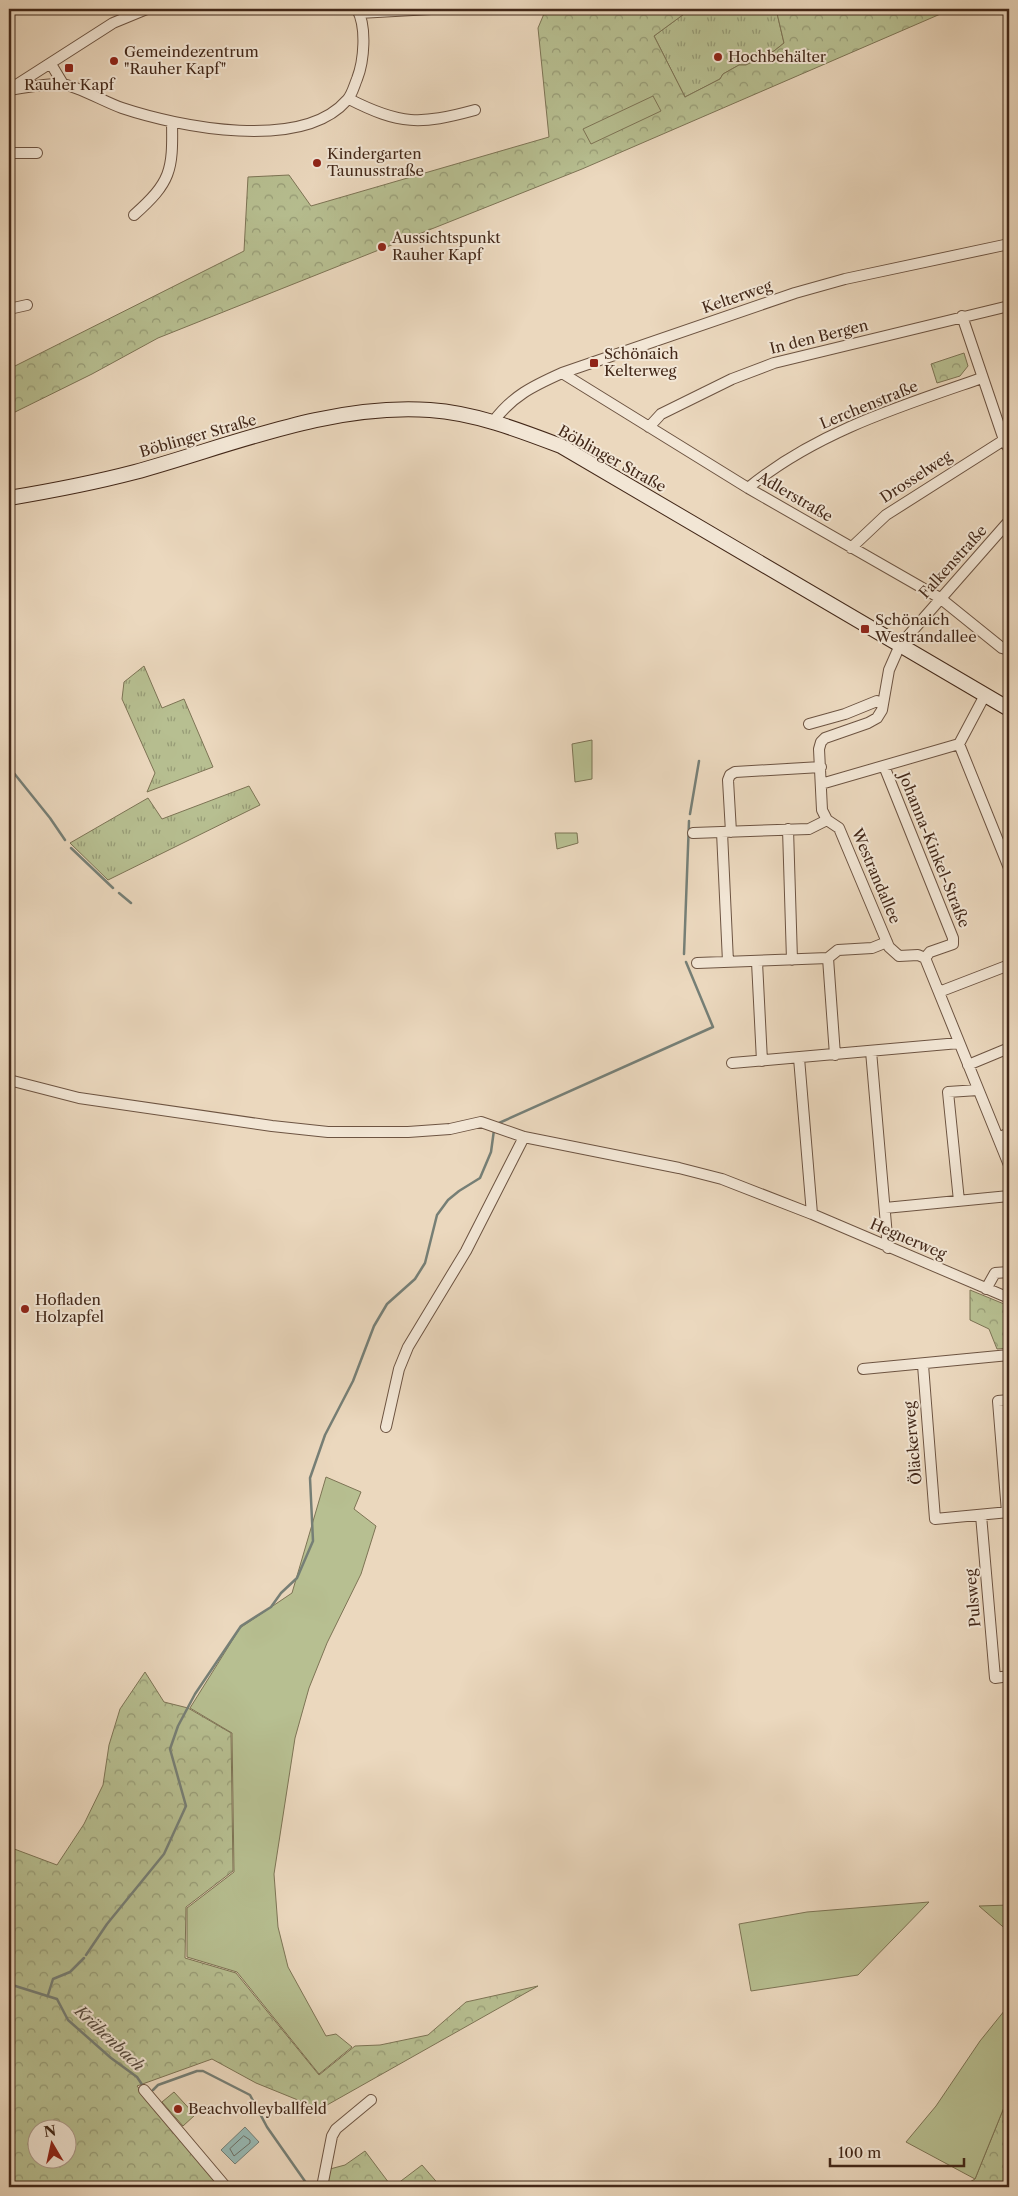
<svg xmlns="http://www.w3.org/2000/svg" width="1018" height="2196" font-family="'Libre Caslon Text',serif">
<defs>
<pattern id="grass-tufts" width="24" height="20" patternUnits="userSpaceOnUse" patternTransform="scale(1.25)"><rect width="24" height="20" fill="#b7bf91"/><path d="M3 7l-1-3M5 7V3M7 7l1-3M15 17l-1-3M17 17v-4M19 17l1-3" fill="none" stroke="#969b76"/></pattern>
<pattern id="forest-crowns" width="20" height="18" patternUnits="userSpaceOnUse" patternTransform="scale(1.25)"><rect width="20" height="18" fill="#b7bf91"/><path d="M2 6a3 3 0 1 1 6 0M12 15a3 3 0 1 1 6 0" fill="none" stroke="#969b76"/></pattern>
</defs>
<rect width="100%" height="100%" fill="#ebd8be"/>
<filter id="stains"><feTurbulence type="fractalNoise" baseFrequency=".004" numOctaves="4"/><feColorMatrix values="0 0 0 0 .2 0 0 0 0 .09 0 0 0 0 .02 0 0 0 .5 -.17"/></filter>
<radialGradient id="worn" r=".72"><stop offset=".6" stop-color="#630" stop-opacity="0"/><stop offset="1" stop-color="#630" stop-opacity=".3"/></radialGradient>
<path fill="url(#grass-tufts)" stroke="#7d7455" d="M720,9H776L784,43L774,51L746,65H739L723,74L720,79L685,97L654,36L684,14Z
M144,666L162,708L184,699L213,767L147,792L155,773L122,699L124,682Z
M249,786L260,805L108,880L70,843L148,798L162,819Z"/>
<path fill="url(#forest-crowns)" stroke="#7d7455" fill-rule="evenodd" d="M546,9H720L684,14L654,36L685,97L720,79L723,74L739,65H746L774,51L784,43L776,9H952L582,169L158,338L92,374L9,415V369L244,251L248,177L289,175L311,206L549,137L538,28Z
M964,353L968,366L960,376L937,383L931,364Z
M970,1290L1009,1306V1348L997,1349L989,1329L970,1320Z
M145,1672L164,1702L188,1708L231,1733L233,1871L186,1907L185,1958L236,1973L319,2075L355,2046L380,2045L428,2035L466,2002L538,1986L320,2109L256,2083L212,2059L137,2086L205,2169L224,2187H9V1847L57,1865L84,1824L103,1785L109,1745L120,1709ZM38,2128H68V2158H38Z
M1009,2095V2179L1005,2187H961L975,2179Z
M365,2151L392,2187H326L330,2169L345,2165Z
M422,2165L441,2187H393Z"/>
<path fill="#b7bf91" stroke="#7d7455" d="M653,96L661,111L591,144L583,129Z
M592,740V779L575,782L572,744Z
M555,833H577L578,843L557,849Z
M326,1477L361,1492L354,1509L376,1526L361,1574L327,1643L309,1688L295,1738L274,1874L278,1927L288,1967L326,2036L336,2034L352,2047L319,2074L237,1972L187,1957V1908L234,1872L232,1733L190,1708L240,1628L292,1593Z
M929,1902L858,1975L751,1991L739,1924L807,1912Z
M1009,1905V1932L979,1906Z
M1009,2005V2095L975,2179L906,2142L936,2106L980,2041Z
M174,2092L195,2115L183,2126L162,2102Z"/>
<path fill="#98b9b4" stroke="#767f76" d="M245,2127L259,2142L235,2164L221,2150Z"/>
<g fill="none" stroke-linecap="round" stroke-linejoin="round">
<path stroke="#6e7066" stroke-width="1" d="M244,2136L250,2140V2143L234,2156L230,2149Z"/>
<path stroke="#767f76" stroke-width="2.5" d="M9,767L50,818L65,840
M690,814L699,761
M71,848L113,888
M119,893L131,903
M684,954L689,821
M499,1123L713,1027L686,962
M86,1955L107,1924L164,1854L186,1806L170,1749L178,1726L195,1694L241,1626L271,1607L281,1593L297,1578L313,1541L310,1478L325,1435L353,1381L374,1326L387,1304L415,1279L425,1263L437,1215L448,1200L459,1191L480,1178L491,1152L494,1130
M9,1984L57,1999L68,2020L111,2058L137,2077L143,2086
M48,1995L53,1979L70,1972L84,1958
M153,2090L158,2085L197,2071H203L250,2095L267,2127L309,2187"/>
<g stroke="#6d5442" stroke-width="12">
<path id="minor" d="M359,13L431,9
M51,64L63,84
M10,89L113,23L147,9
M9,90C25,88 45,83 62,84C75,85 107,103 122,108C179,127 302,152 347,100C352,95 354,86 357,79C364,61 367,27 357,9
M349,99C400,125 420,125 475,110
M9,153H37
M134,215C171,182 173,171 172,122
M9,309L27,305
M962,316L1004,440L1009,449
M562,373L748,488L940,598L1002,648L1009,650
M493,422C512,396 533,386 562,373L795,293L845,279L1009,244
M649,427L661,414L732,379L774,363L1009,306
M748,488C816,432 901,406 982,378
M851,548L886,515L1004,440
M809,724L845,714L877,701
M959,744L1009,868
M884,766L953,938V944L930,952L925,958
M821,784L959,744L985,695
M788,829L792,960
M722,832L728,962
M731,832L728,780L730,775L735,772L821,767
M693,833L809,829L827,820
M828,958L835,1055
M925,958L918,955L899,956L889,947L839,828L827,820L822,810L819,749L821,742L825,738L868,723L877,718L882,710L889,670L900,645L1009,521
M925,958L1009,1165
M757,962L762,1061
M697,963L828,958L838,950L872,948L887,942
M939,992L1009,965
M871,1051L888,1248
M799,1058L812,1214
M732,1063L959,1043
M968,1065L1009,1048
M9,1080L79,1098L272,1126L328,1132H408L450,1129L481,1122L524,1137L679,1168L722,1179L812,1214L1009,1298
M998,1138L1009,1133
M959,1201L948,1092L978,1090
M885,1208L1009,1196
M986,1289L995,1273L1009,1272
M923,1365L935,1519L1009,1512
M863,1369L1009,1355
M386,1427L399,1369L408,1347L466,1251L524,1137
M1007,1512L998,1401L1009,1400
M981,1515L995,1678L1009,1676
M144,2090L226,2187
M322,2187L332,2136L336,2129L371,2100"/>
</g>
<g stroke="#432819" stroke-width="16">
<path id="secondary" d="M9,498C51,491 93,483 135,472C230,446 329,403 430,410C475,413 519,430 561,446L1009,709"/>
</g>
<use href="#minor" stroke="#f2e6d5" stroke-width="10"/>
<use href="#secondary" stroke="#f2e6d5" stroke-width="14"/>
</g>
<g fill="#8f2418" stroke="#f2e6d5" stroke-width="2">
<circle cx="718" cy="57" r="5"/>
<circle cx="114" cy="61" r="5"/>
<rect x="64" y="63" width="10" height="10" rx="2.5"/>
<circle cx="317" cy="163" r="5"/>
<circle cx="382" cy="247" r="5"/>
<rect x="589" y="358" width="10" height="10" rx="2.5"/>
<rect x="860" y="624" width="10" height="10" rx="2.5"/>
<circle cx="25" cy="1309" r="5"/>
<circle cx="178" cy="2109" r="5"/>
</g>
<g text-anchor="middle" stroke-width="4" stroke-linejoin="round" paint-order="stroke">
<g font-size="15" fill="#432819" stroke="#f2e6d5" text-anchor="start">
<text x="124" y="57">Gemeindezentrum<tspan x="124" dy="17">"Rauher Kapf"</tspan></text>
<text x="728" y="62">Hochbehälter</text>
<text x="69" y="90" text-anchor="middle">Rauher Kapf</text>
<text x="327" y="159">Kindergarten<tspan x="327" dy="17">Taunusstraße</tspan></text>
<text x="392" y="243">Aussichtspunkt<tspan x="392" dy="17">Rauher Kapf</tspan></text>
<text x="604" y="359">Schönaich<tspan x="604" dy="17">Kelterweg</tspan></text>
<text x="875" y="625">Schönaich<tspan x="875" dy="17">Westrandallee</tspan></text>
<text x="35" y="1305">Hofladen<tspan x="35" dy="17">Holzapfel</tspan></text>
<text x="188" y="2114">Beachvolleyballfeld</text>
</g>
<g font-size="15" fill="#432819" stroke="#f2e6d5">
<text transform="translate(737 297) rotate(-19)" y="5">Kelterweg</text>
<text transform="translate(819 337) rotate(-14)" y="5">In den Bergen</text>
<text transform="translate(869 405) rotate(-22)" y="5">Lerchenstraße</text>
<text transform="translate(198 436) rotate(-16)" y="5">Böblinger Straße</text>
<text transform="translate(612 459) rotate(29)" y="5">Böblinger Straße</text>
<text transform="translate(916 477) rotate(-33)" y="5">Drosselweg</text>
<text transform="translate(795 497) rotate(30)" y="5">Adlerstraße</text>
<text transform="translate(953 562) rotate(-48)" y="5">Falkenstraße</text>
<text transform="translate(934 850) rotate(68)" y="5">Johanna-Kinkel-Straße</text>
<text transform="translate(876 876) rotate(67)" y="5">Westrandallee</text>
<text transform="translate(908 1239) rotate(23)" y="5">Hegnerweg</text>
<text transform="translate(913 1443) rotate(-95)" y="5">Öläckerweg</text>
<text transform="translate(973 1598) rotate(-95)" y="5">Pulsweg</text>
</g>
<g font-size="16" font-style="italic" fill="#584c40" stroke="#f2e6d5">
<text transform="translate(110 2038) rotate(43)" y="6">Krähenbach</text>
</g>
</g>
<rect width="1018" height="2196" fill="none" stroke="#ebd8be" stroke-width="30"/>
<rect x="10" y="10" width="998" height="2176" fill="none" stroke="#432819" stroke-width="2.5"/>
<rect x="15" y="15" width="988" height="2166" fill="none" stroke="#432819"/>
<g transform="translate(52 2144) rotate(351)"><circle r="24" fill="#f2e6d5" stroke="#ac9a8a"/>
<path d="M0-4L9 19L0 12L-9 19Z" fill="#8f2418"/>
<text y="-8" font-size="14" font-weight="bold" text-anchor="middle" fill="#432819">N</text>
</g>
<path d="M830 2158v8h134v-8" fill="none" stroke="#432819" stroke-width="2.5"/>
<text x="838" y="2158" font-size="15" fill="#432819" stroke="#f2e6d5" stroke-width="4" paint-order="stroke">100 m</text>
<rect width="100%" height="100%" filter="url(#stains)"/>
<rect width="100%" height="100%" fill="url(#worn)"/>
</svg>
